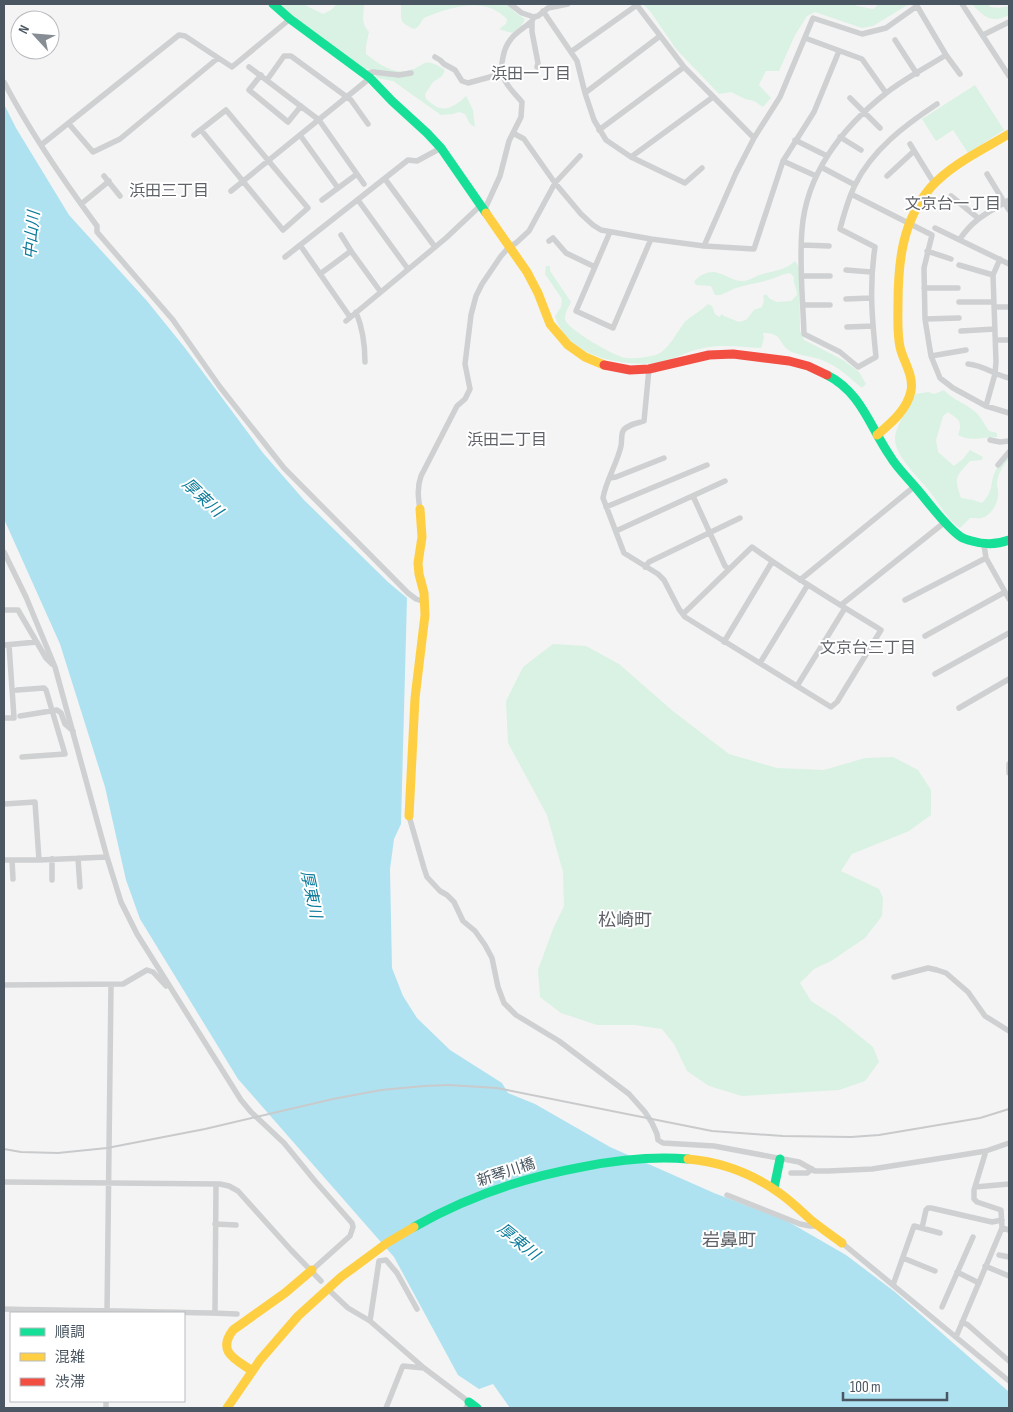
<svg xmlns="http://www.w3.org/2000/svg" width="1013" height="1412" font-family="'Sofia Sans Condensed','Noto Sans JP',sans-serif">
<rect width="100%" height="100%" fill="#f4f4f4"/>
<path fill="#d9f2e3" d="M280,4L305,5L323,14L331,10L337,4H364C364,16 360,22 369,32L366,46V54C376,62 392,74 406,71C426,68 421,54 445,70L442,76L433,82L425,94L426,99C430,102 435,107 440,108C449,111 460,102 466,96L473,110L475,127L470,124L465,114L459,112L453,114L441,115L393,81L377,78L373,70L361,68L294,18Z
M401,4H506L516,13L525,19L522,25L512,33L499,29L506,24L507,19C488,0 466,4 442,11C437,13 429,15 424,18C420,22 420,27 414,29C397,22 402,19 401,4Z
M643,4H852L857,6L873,9L879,4H909L873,26L862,28L815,12L807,16L795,35L779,71H766L759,85L771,98L763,107L754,101L745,99L731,92L719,94L676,49L650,11Z
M972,4H988L990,7L998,8L1009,6V15C992,24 984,17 972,4Z
M975,85L1004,130L968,153L953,130L936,141L922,119Z
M795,261L799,267L800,331L804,340L843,360L859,372L866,384L862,388C850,378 839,367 824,361C814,356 799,356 790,351C777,343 784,333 763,333L764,338L761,348C742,347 722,344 703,348C687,351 671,361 655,363C619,367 566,355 555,316L561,307L562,299L545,274L546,266H550V271L571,302C569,306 564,314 565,320C569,330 615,357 626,358C633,359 654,357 660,353C670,347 677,332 684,323C687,319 703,309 708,304L712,306L715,314L719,317L722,314L724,316L739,322L746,320L754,310L762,307L764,301L763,296L766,294L770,299L777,302L791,301L797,295C797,288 793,284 794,277L790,273C782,274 778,277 771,279C760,283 748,284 736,288C728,291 723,296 715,295L711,286L696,285L694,282C699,275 710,270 718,273C727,275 734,282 744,281C750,280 754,277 759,275C772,271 785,271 795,261Z
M944,390C953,400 965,403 974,411C981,416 984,424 989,431L997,433V437C983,437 970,442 958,435C963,421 959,420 948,412L943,416L936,440L938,452L954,466L963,459L970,450L983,457L982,460L970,461C955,478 954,476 961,498L973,500L982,503C995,489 989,484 996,470C998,464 1005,460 1009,455V459C1003,465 997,475 997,484C997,488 999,492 998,496C997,505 991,515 982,518C979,519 973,518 970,518L960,528C948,520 942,508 933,496C923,481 895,458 895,439C895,427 909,405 915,394L928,392L934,394Z
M553,644L586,646L619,664L674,712L729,754L777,768L824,770L865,758L893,757L918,770L931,790V815L909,831L852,854L841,871L879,889L883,898L882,916L865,938L831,961L814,969L800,983L811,1001L836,1017L873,1047L879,1062L865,1081L839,1090L742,1096L709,1086L687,1071L674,1044L662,1029L635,1025H597L561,1013L540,997L538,970L553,929L564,906L563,872L547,815L508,743L506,701L523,667Z"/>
<path fill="#aee2f0" d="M4,104L16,128L69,215L147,301L185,348L263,453L304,500L388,582L407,598L401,824L394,839L390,869L392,968L403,996L417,1018L450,1050L502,1083L508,1093L535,1104L610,1147L714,1193L787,1221L846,1255L895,1292L1009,1392V1408H510L493,1384L479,1389L458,1375L394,1257L238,1079L140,919L126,880L105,787L60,644L4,519Z"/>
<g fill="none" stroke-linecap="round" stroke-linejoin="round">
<path stroke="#ced0d2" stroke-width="5.5" d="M510,4L522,13L534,17
M636,4L684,67L754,138
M962,4L1009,76
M543,11L577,61L585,93L594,120L606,140L631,157L685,183L702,168
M532,21V32L538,63L537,67
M983,35L1009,22
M805,38L862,59L886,93
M895,40L917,74
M572,51L637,5
M435,57L440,60L444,64L455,70L462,81L468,83L501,74
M249,67L319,120L364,184
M365,74L373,72L399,75L411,73
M261,75L249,90L288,122L301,106
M267,80L284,56H291L351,100L368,124
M4,82C30,132 63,180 97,226V232L173,320L220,387L284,468L408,593L416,599L425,602
M585,93L660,36
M850,98L880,128
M937,104C905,125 872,150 855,185C848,199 844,214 840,229L875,247C869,286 872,318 876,357L858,367L840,352L804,334C803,300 799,264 802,230C806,174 842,128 885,94C902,80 927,67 946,55
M69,124L93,152L120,139L218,58
M599,130L684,67
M513,133L524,139L555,183L581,214L593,225L601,230L651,239L704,246L754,249L783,161L814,112L839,51
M194,135L226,110L308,208L283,230L201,130
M300,135L338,188
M840,137L861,150
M795,140L827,156
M910,144L934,183
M41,145L179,35L185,36L232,67L290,19
M631,157L713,97
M783,161L816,176
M821,167L855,185
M987,174L1009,210
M104,176L120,196
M887,176L914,151
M385,179L435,247
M231,191L370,78
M851,194L932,235L924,268L925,319L931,356L940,378L953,388L986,406L1009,413
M951,196L978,218
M322,200L357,174
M358,200L408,269
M81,204L109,181
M484,211L500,176L509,141L521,117L522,102C509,87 498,79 503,57C504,51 507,44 511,39C516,32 526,27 532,21L534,17L538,16L548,8L568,4
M935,228L1009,264
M610,232L576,311L613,328L651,239
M341,235L351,251L380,291
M960,239C973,219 989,212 1009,200
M549,241L553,238L566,253L595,267
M300,245L350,317
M802,245L829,246
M704,246L736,173L754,138L780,97L813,18L862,34L886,28L917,6L946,55L960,74
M927,251L951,259
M285,257L408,160L417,161L441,148
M959,265L993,275
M846,270L871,272
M320,274L351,251
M802,276H830
M924,288H958
M846,299L871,298
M959,302H994
M804,305H830
M994,307H1009
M356,312C363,329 365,344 365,362
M925,319L959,318
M346,321L446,238L480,206
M847,327L873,326
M961,331L995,329
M996,340H1009
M931,356L966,350
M968,364C983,365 995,375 1009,378
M649,369L644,421C638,423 626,425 623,431C621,435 622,441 621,446C617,464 606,480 603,498L624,553L658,574L664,580L679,609L685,617L831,707L837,702L881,630C837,603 793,577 752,547L683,614
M986,406L995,374L996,362L993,275L1000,259
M990,440L1000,442L1009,441
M998,465L1009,452
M610,478L616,477L664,458
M693,496L725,566L729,569
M606,507L707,465
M420,509C418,497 417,487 421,476L457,406L465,399L470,389L465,364L471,315L476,296L482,284L501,256L509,247L516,243L529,231L555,183L580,156
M616,531L725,481
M984,545L986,558L1009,599
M4,552L26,597L55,667L107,857L121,902L137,934L241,1100L251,1112L284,1143L315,1181L352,1223L353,1227L350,1236L312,1270
M645,567L649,562L740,518
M800,580L915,486
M905,600L986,558
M841,605L945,522
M4,610H18L46,658L52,664
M925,636L1005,592
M724,642L772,562
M4,645L37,642
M760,663L807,586
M935,674L1009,633
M797,686L845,608
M17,690L44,688L46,690L65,754L22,757
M959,708L1009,679
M20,716L57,710L61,713L65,724L73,731
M4,718H14L9,645
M1009,764V773
M4,804L35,802L39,860H4
M409,816L424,868L427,877L440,891L447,895L454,902L463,921L475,931L485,945L492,958L498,987L504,1003L516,1015L559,1041L629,1094L645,1112L652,1123L657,1134L658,1140L663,1143L714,1146L799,1162L815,1171H828L872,1169L949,1157L986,1151L1009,1143
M78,858L80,887
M52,859V880
M12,860L13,879
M39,860L107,857
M894,977L928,968L937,970L946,973L968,992L985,1016L1009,1031
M4,985L123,984L147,970L153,972L166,986
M791,1173H807L812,1169
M4,1182L220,1184L229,1186L238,1191L291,1250L321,1281
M975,1187L1009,1184
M727,1195L800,1224L810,1226H819
M215,1224L236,1225
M922,1228L926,1210L928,1208H931L992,1222L1002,1220
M1002,1228L1009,1230
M842,1243L1009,1381
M999,1255L1009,1257
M903,1258L935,1271
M985,1266L1009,1276
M957,1272L979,1283
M893,1285L914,1226L940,1233
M331,1292L348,1308L370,1321L424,1368L469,1402L466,1408
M942,1307L973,1237
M4,1309C81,1311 159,1311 237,1314
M215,1309L216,1184
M107,1313L111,985
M370,1321L379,1261L386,1260L397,1273L417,1309
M962,1322L968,1325L1009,1361
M956,1337L1002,1228L1001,1210L977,1202L974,1199V1190L986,1151
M106,1408V1401
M386,1408L402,1368L403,1366L424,1368"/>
<path stroke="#16e098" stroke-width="9" d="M273,4L290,19L370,78L392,101L427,133L441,148L486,213
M827,375C861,392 870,427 890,456C897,468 908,478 917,489C929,503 946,527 961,537C964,539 968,540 972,541C985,545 996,545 1009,540
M774,1188L780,1159
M414,1227C468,1196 522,1178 582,1167C617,1160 653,1156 688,1159
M469,1402L477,1408"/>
<path stroke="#ffcf43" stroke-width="9" d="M486,213L527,272L538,293L550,324L568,345L585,357L604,365
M877,435C891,423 907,410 911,391C914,375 903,361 900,347C897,333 898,319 898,305C898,262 902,221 931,187C952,164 982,150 1009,134
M409,816L415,698L425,615L424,593L419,574L418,563L422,537L420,509
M688,1159C721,1162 751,1173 778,1192C790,1200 800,1210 811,1220C821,1228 831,1235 842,1243
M251,1370C234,1359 217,1351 233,1330L285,1293L312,1270
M227,1408L260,1360L298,1316L341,1277L387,1243L414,1227"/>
<path stroke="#f24e42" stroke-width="9" d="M604,365L630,370L649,369L709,355L733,354L789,361L808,366L827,375"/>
<path stroke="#c9cacc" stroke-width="2" d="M4,1149L21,1152L58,1153L107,1148L205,1129L333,1099L381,1090L424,1086L448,1085L497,1088L712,1131L783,1136L851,1137L879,1135L980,1118L1009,1109"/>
</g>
<g text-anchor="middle" stroke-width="4" stroke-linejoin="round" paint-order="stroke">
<g font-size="15" fill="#4a5661" stroke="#fff">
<text transform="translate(506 1172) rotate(-18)" y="5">新琴川橋</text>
</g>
<g font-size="16" fill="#5f6368" stroke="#fff">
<text x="531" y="79">浜田一丁目</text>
<text x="169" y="196">浜田三丁目</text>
<text x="953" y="209">文京台一丁目</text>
<text x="507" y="445">浜田二丁目</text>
<text x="868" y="653">文京台三丁目</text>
</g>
<g font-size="16" font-style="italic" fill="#0c7c9b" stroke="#fff">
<text transform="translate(31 235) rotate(-85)" y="6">中山川</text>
<text transform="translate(203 497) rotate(43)" y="6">厚東川</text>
<text transform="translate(312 894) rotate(78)" y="6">厚東川</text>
<text transform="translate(519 1241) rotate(39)" y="6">厚東川</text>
</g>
<g font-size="18" fill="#5f6368" stroke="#fff">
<text x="625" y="926">松崎町</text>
<text x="729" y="1246">岩鼻町</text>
</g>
</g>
<rect width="1013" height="1412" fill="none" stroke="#4a5661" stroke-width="10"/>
<rect x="10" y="1312" width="175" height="90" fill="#ffffff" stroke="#b7bbc0"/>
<rect x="20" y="1328" width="25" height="8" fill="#16e098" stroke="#b7bbc0"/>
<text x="55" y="1337" font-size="15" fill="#4a5661">順調</text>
<rect x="20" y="1353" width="25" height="8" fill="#ffcf43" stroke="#b7bbc0"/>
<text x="55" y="1362" font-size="15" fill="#4a5661">混雑</text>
<rect x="20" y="1378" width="25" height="8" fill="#f24e42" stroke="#b7bbc0"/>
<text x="55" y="1387" font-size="15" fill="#4a5661">渋滞</text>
<g transform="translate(35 35) rotate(296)"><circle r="24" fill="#ffffff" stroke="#b7bbc0"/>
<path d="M0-4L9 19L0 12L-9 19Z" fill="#868d94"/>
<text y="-8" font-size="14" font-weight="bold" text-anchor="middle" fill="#4a5661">N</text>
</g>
<path d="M843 1392v8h104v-8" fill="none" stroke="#4a5661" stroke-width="2.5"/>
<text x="850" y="1392" font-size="15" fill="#4a5661" stroke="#ffffff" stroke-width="4" paint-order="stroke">100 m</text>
</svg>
